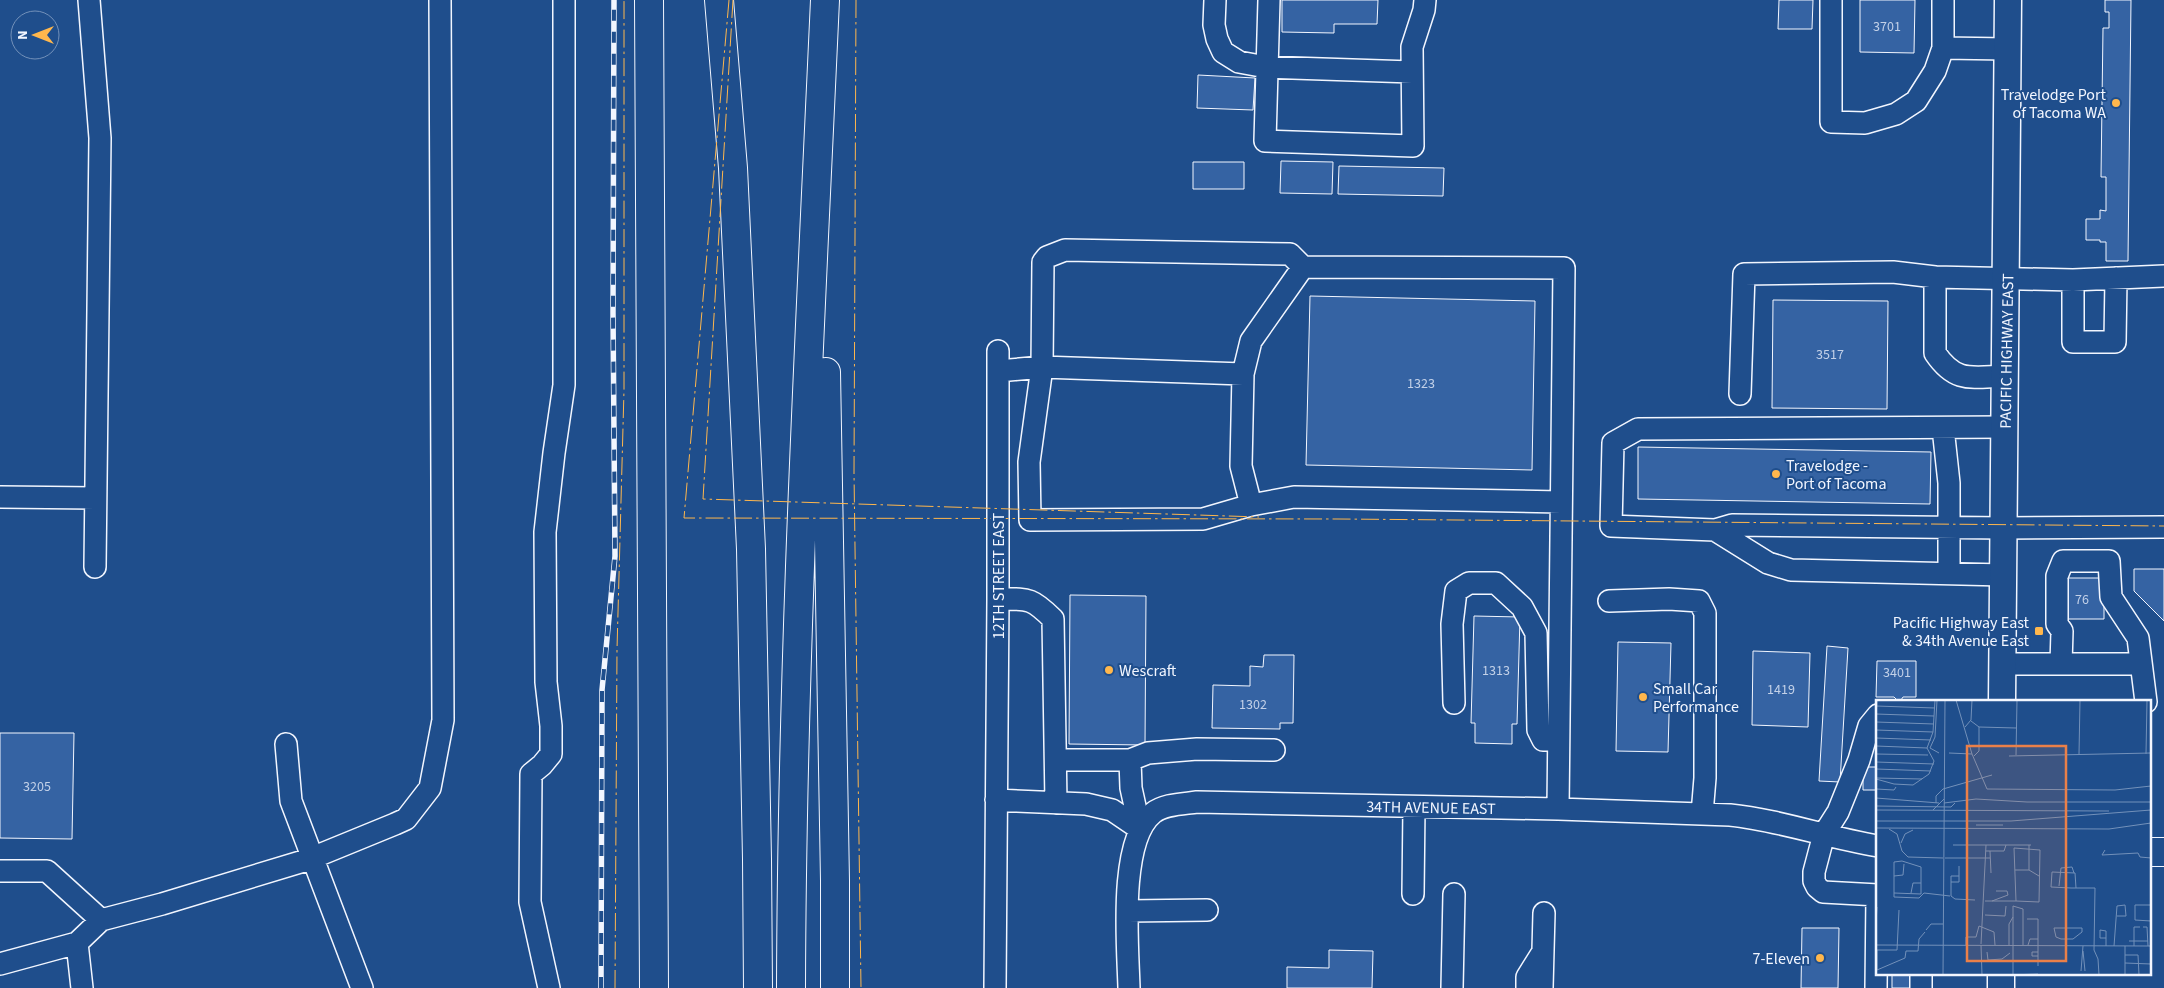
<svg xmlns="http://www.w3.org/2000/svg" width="2164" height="988" font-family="'Source Sans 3',sans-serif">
<rect width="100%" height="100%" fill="#1f4e8c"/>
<path fill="#3563a3" stroke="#f2f6ff" d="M1282,0H1378L1377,24H1334V33L1282,32Z
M1779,0H1813L1812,29H1778Z
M1860,0H1915L1914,53L1860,52Z
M2105,0H2131L2128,261H2106V242H2100V240H2086V219H2100V210L2106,211V177H2101L2103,28H2109V12H2105Z
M1198,75L1255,78L1253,110L1197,108Z
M1281,161L1333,162L1332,194L1280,193Z
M1193,162H1244V189H1193Z
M1339,166L1444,168L1443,196L1338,194Z
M1310,296L1535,301L1532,470L1306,465Z
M1773,300L1888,301L1887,409L1772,408Z
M1638,447L1931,452L1930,504L1638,499Z
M2134,569H2164V621L2134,591Z
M2060,578H2104V619H2060Z
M1070,595L1146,596L1145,745L1069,744Z
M1474,616L1520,617L1517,724H1512V744L1475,743V723H1471Z
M1618,642L1671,643L1668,752L1616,751Z
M1827,646L1848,648L1840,782L1819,781Z
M1753,651L1810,653L1808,727L1752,725Z
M1264,655H1294L1293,723H1280V729L1212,728L1213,685L1250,686V666L1263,667Z
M1877,661H1916V697H1903L1901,700H1897L1894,697H1876Z
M0,733H74L72,839L0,838Z
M1863,767H1878V790H1863Z
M1802,928H1839L1838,988H1801Z
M1329,950L1373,951L1372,988H1287V967L1329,968Z
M1892,974H1910V988H1892Z"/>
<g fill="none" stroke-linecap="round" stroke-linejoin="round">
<g stroke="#f2f6ff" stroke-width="24">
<path id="minor" d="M89,0L100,138L95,567
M1215,0L1214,25L1217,39L1223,52L1239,62L1266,67L1412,72
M1269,0L1265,141L1413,146L1412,47L1424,10L1425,0
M1831,0V122L1865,123L1896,114L1916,101L1935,71L1943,48V0
M1943,48L2008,49
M2073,280V342H2115L2116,278
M998,371L1042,367L1243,374
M2006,376C1972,377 1956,384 1935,353V277L2073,280L2164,276
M1740,394L1744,274L1893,272L1935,277
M2005,427L1638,429L1613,443L1611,526L1715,530L1732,525L2004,528L2164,527
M1943,428L1949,483V573
M0,497L95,498
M1251,505L1241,466L1243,374L1251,341L1303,267
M1715,530L1768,563L1791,570L2004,575
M998,599C1028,599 1031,597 1053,619L1056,803
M1609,601L1669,599L1699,601L1705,613V778L1702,814
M2003,664H2140
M2061,664L2062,631L2057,624V576L2063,561H2109L2111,597L2138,638L2146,702
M1454,703L1452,624L1456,591L1469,583H1496L1522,607L1536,633L1538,730L1543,740H1558
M1878,715L1869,726L1859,760L1838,812L1824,834L1814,872V881L1817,887L1823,892L1878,895
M286,744L291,801L362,988
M1056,760H1130L1148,753L1197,749L1274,750
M1130,760L1131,788L1140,829
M996,800L1086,804L1112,810L1140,829
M1558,809C1560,629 1562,448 1564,268L1303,267L1290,254L1065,250L1047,257L1043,262L1042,367L1029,462L1030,520L1203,519L1251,505L1294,497L1561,502
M0,871H47L101,920
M1413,894L1414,807
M1128,911L1207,910
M77,943L82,988
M0,964L77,943L101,920L162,904L307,860L395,824L406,819L430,788L443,720L440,0
M549,988L530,902L531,774L542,765L551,754V726L546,682L545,532L554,453L564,385V0
M995,988L998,599V351
M1129,988C1128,947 1118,841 1153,813C1164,804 1183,804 1197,802L1558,809L1730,815C1780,820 1828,838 1878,846
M1452,988L1454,894
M1527,988V977L1542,953
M1542,988L1544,913
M1876,988L1877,895
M1921,988V974"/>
</g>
<g stroke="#f2f6ff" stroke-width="29">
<path id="major" d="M2002,702L2008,0
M2001,974V988"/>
</g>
<g stroke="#f2f6ff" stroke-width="30">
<path id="highway" d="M649,0L654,988
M719,0L733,168L751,549L757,859L758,988
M826,372L835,881V988
M2150,852H2164
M791,988C792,658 810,329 825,0"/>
</g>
<use href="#minor" stroke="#1f4e8c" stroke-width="21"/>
<use href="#major" stroke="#1f4e8c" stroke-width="26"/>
<use href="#highway" stroke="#1f4e8c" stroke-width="28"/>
<g stroke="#f2f6ff" stroke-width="5.5">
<path id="rail" d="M601,988L602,690L615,556L613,313L614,0"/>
</g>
<use href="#rail" stroke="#1f4e8c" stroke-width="4" stroke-dasharray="11" stroke-linecap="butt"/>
<path stroke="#ffb74d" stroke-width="1" stroke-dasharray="18 4 2.5 4" stroke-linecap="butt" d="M729,0L684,518L1339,519L2164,526
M733,0L703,499L1259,517
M856,0L854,473L861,988
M615,988L617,650L624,390V0"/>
</g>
<g fill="#ffb74d" stroke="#1f4e8c" stroke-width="2">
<circle cx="2116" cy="103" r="5"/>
<circle cx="1776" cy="474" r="5"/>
<rect x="2034" y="626" width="10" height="10" rx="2.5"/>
<circle cx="1109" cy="670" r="5"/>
<circle cx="1643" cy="697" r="5"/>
<circle cx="1820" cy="958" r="5"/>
</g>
<g text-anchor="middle" stroke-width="4" stroke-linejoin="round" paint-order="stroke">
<g font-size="14" fill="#c3d1e8">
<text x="1887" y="31">3701</text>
<text x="1830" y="359">3517</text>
<text x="1421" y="388">1323</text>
<text x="2082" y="604">76</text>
<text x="1496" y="675">1313</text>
<text x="1897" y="677">3401</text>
<text x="1781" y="694">1419</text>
<text x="1253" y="709">1302</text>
<text x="37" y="791">3205</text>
</g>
<g font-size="16" fill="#f2f6ff" stroke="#1f4e8c" text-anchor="end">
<text x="2106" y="100">Travelodge Port<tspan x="2106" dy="18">of Tacoma WA</tspan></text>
<text x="1786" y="471" text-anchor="start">Travelodge -<tspan x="1786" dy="18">Port of Tacoma</tspan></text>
<text x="2029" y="628">Pacific Highway East<tspan x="2029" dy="18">&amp; 34th Avenue East</tspan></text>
<text x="1119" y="676" text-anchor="start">Wescraft</text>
<text x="1653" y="694" text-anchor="start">Small Car<tspan x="1653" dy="18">Performance</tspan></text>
<text x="1810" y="964">7-Eleven</text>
</g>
<g font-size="16" fill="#f2f6ff" stroke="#1f4e8c">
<text transform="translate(2006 351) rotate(-89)" y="6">PACIFIC HIGHWAY EAST</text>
<text transform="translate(998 576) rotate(-90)" y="6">12TH STREET EAST</text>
<text transform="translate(1431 807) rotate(1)" y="6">34TH AVENUE EAST</text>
</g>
</g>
<g transform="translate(1876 700)">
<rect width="275" height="275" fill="#1f4e8c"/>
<path fill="none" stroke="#7391ba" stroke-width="1" d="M61,0L59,37L54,48L63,53M80,0L96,54L111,89L239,90L275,86M0,6L59,8M0,14L58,16M0,19L1,0M95,21L103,27L140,28M0,22L58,24M89,27L95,20L96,0M0,30L57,32M0,38L55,40M0,46L51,48M73,53L96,54M0,54L52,55M203,54L204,0M270,54L271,0M140,55L141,0M98,56L103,51V27M133,56L275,53M0,62L58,64M0,69L55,71M0,78L46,79M0,79L18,84L37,85L53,74L58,61L51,48L57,32L59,0M0,89L18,90L20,87M0,98L63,103M60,103V96L67,89L116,75M68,103L100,99L151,102H275M0,106L75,107L79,103M0,110L233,111M57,110L68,99M0,121H135L275,110M100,125H127M0,128L233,129L275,123M13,129L21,134L26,151L32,157L67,158M25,143L29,134L37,130M77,145H155M229,150L226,155L262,153L264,157L275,158M110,151H128L130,145M114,151L115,173M69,158H114M139,170H153L163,176M153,170V145M18,176L27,175L28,164M75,182H83V166M183,186L185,168L196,167L198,173M200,188L199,173L176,172L175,187L195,188H219L218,250L222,259L223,275M18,193L45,194V167L26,161L18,162V197L43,198L48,193L74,196M35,193L37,183H45M75,196V176H83M75,196L79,199L99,200M109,201H140L163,202L164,150L138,148L140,201M116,201L132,195L131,191H120M275,205H259V220L275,221M23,210L21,250H1V270L29,258L30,251H42L43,239L49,232M109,215L129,216L130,206M151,219H162V239M0,224L1,207M267,227H271L272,246M178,228H206V232L197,239H185L180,237ZM50,230L55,224H67M253,241H272M105,244L110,145M0,245L275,246M90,245V237H100L103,226L118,232L119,245M105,245L106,275M133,245V224L137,217M152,245L154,239H162V266M230,246V231L224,230V238H230M238,246L241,206L249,205L250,216H241M249,246V275M258,246V227H264M207,251L209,271M111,252L112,260L126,259L134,253M162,252H156V256H162M249,255H262L263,275M249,263L275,264M205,271L207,246M67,275L69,0M134,275L162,274M137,275V206L147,209V245"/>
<path fill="#ea8049" fill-opacity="0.15" stroke="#ea8049" stroke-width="2.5" d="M91,46H190V261H91Z"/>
<rect width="275" height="275" fill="none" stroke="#f2f6ff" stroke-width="2.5"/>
</g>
<g transform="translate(35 35) rotate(270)"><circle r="24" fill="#1f4e8c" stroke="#7391ba"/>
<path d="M0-4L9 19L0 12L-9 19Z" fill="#ffb74d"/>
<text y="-8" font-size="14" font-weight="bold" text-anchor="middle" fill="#f2f6ff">N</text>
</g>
</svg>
